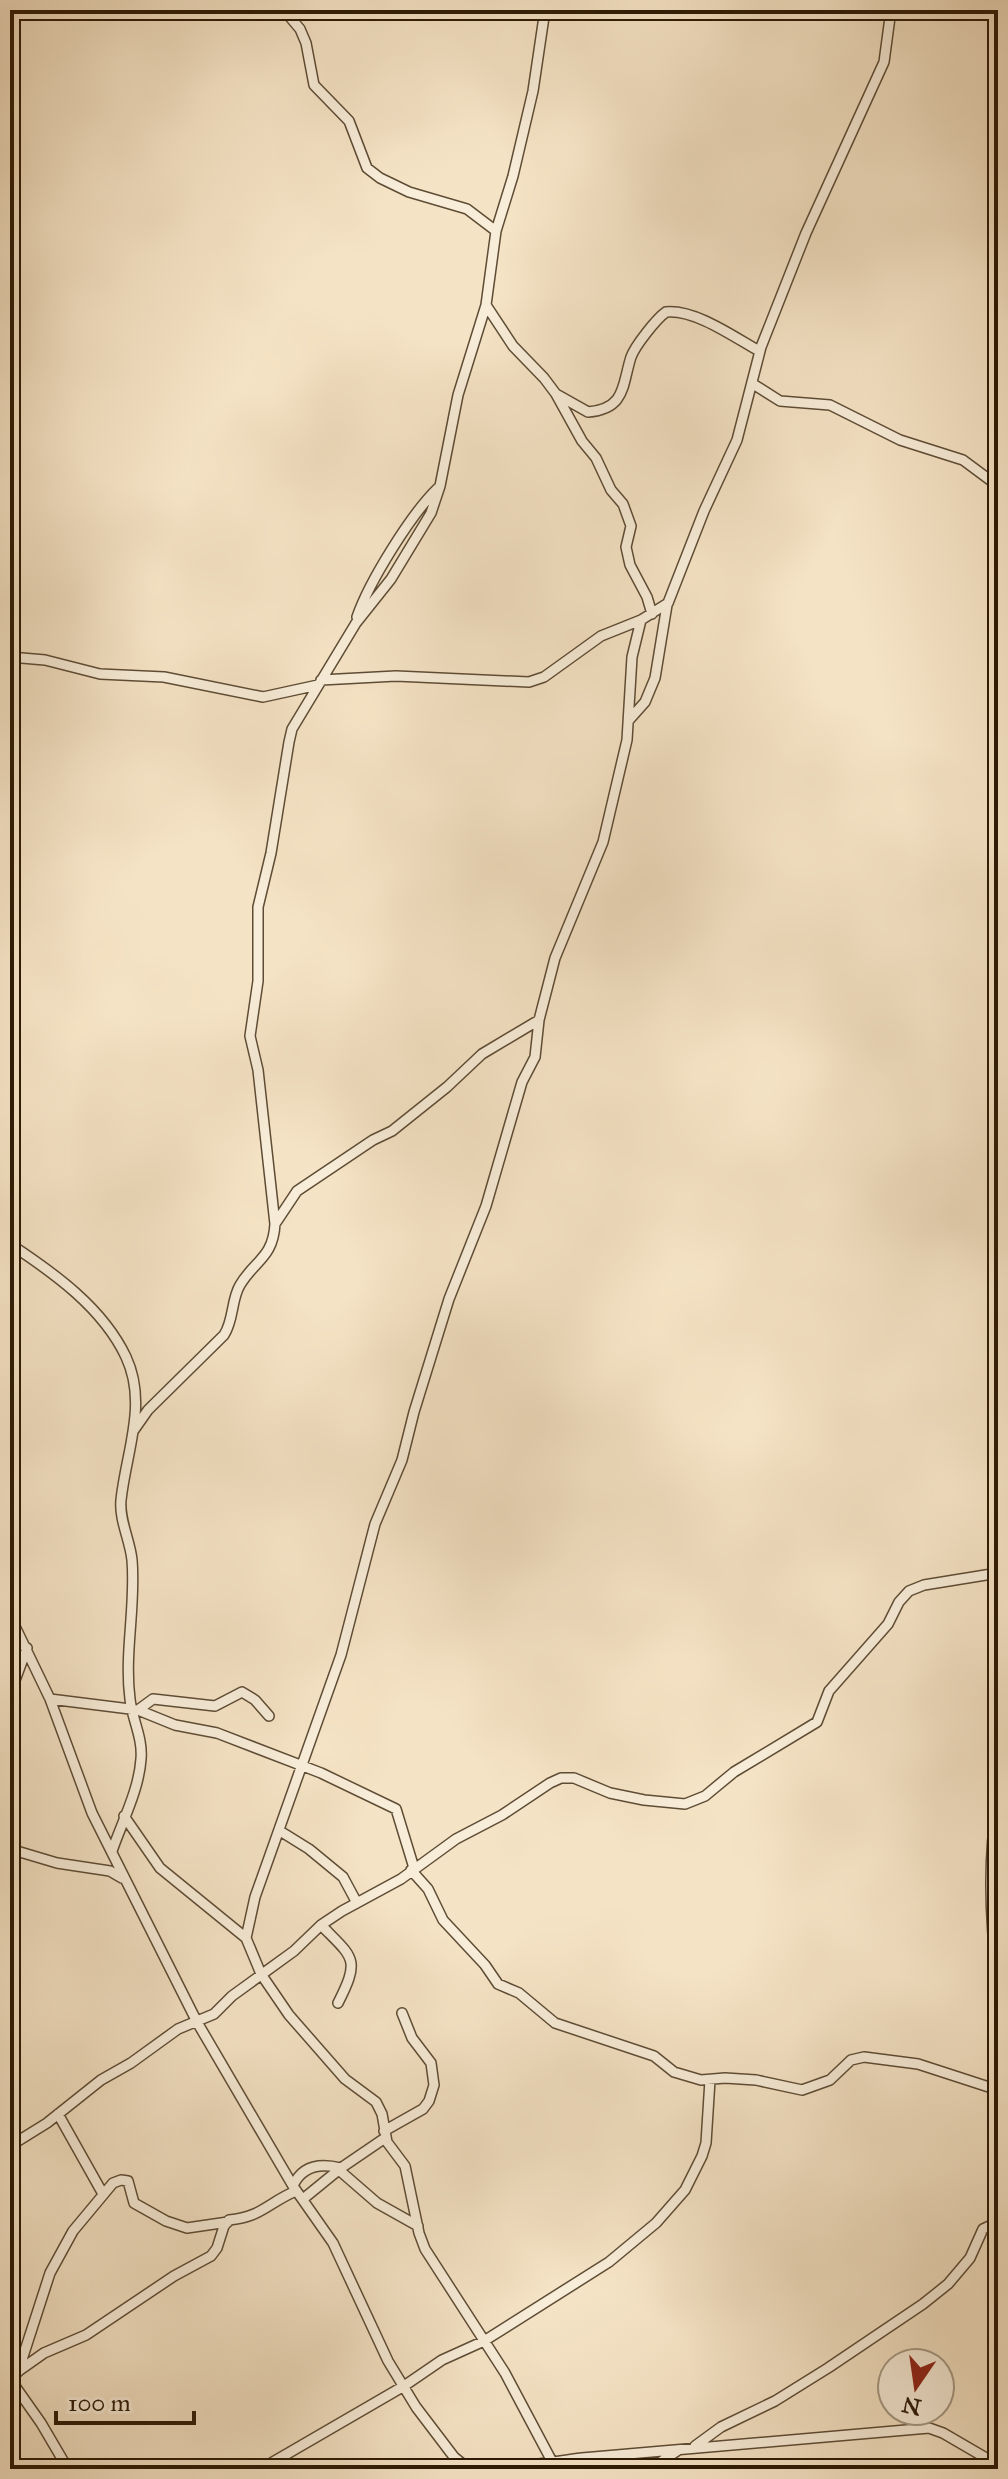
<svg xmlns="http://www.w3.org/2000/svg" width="1008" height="2479" font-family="'IM FELL Great Primer',serif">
<rect width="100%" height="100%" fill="#f5e3c5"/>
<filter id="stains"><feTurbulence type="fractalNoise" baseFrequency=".0025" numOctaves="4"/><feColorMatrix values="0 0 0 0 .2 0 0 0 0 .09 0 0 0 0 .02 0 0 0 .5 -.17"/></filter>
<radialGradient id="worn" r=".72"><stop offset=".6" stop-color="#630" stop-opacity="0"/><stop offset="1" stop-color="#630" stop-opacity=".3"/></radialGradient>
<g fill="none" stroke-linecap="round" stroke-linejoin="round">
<g stroke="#5e4c35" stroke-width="12">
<path id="street" d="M284,10L300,29L306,43L314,85L349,121L367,168L380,178L409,192L467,209L496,231
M890,17L906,10
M486,305L513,346L544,378L556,394L582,441L596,458L611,490L623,504L631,526L626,547L630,565L647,597L652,614
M753,384L780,401L830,405L900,440L963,460L998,486
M556,394L588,412C626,409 622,385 631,357C635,346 656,319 666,312C695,309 734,337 759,351
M357,617C369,582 411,514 438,488
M10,657L45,660L100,674L164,677L263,697L318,685
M321,680L396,676L529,682L544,677L601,636L641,620L668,603L704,511L737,440L761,347L806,233L884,62L891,10
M629,720L645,702L655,678L667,605
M275,1224L297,1191L373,1140L392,1131L447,1087L482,1054L539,1020
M10,1244C54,1273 103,1308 126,1357C148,1404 126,1452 121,1500C119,1520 130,1540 132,1560C136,1606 124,1653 130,1699C132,1719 143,1738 141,1759C139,1790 122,1822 112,1851
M998,1364L995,1380L998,1395
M134,1430L148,1410L224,1335C234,1320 231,1300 240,1285C255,1260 273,1258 275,1224L258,1070L250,1036L258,981V907L271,853L289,742L292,729L356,623L391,579L431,513L440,486L458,395L486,305L496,231L513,176L533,91L545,10
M10,1616L50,1699L92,1813L197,2022L293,2186L333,2243L388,2361L416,2407L454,2457L465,2466
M10,1694L27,1648
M50,1699L138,1710L175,1725L217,1733L321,1773L396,1809L414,1868
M138,1710L153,1699L215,1706L242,1692L255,1700L269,1716
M998,1800C987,1860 990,1922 998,1982
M124,1816L160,1868L246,1938L261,1974L289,2015L345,2079L376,2102L382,2114L387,2142L405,2166L419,2233L425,2249L505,2373L556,2469
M280,1831L309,1849L343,1877L357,1903
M10,1849L57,1863L110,1871L122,1878
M411,1870L428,1889L443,1920L485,1965L498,1984L519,1993L555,2023L654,2056L674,2072L701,2080L725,2078L756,2080L802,2090L830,2080L851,2060L864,2057L918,2064L998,2090
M321,1925C353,1958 361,1958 338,2003
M246,1938L255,1897L341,1655L375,1524L402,1460L414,1412L449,1299L486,1206L522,1082L535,1057L539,1020L555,958L603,842L627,740L632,657L641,620
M58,2114L103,2194
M384,2131L423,2109L429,2101L434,2085L431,2063L412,2038L402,2013
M10,2146L47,2123L101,2080L131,2063L178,2029L214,2014L232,1996L294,1951L321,1925L342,1911L401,1879L456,1839L502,1815L550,1783L561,1778H574L610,1793L644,1800L685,1804L705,1796L734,1772L817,1722L829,1691L888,1624L899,1602L909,1591L924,1585L998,1573
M339,2170L377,2203L418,2226
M293,2186C302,2165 321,2163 341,2168
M303,2199L341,2168L385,2138
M18,2372L50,2273L73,2231L113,2183L121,2180L128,2181L134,2203L166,2221L187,2228L228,2222
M10,2377L44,2353L86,2335L174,2276L211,2256L217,2248L224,2226L229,2220C262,2217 269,2202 296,2191
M10,2379L41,2423L68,2469
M695,2446L721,2427L775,2401L828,2368L923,2304L948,2284L970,2258L983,2229L998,2222
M261,2469L404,2386L442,2360L484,2341L609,2262L656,2223L685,2190L702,2156L706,2143L710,2080
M395,2469C427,2464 458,2467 489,2468C520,2468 551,2462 582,2458L929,2428L943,2433L998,2465
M650,2469L677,2451"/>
</g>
<use href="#street" stroke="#f8edd9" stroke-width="9"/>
</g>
<rect width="1008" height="2479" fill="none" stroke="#f5e3c5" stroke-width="40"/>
<rect x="12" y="12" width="984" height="2455" fill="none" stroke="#2c1a05" stroke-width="4"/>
<rect x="20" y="20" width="968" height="2439" fill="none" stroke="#2c1a05" stroke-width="2"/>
<g transform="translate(916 2387) rotate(193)"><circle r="38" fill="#f8edd9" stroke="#a69984" stroke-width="2"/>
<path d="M0-6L14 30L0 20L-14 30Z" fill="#8f2418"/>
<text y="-12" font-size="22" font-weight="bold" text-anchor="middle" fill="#2c1a05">N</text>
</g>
<path d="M56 2411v12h138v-12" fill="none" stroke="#2c1a05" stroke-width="4"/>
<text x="68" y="2411" font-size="24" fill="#2c1a05" stroke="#f8edd9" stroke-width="6" paint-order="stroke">100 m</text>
<rect width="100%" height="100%" filter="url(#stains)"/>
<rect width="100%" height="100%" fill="url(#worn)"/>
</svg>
